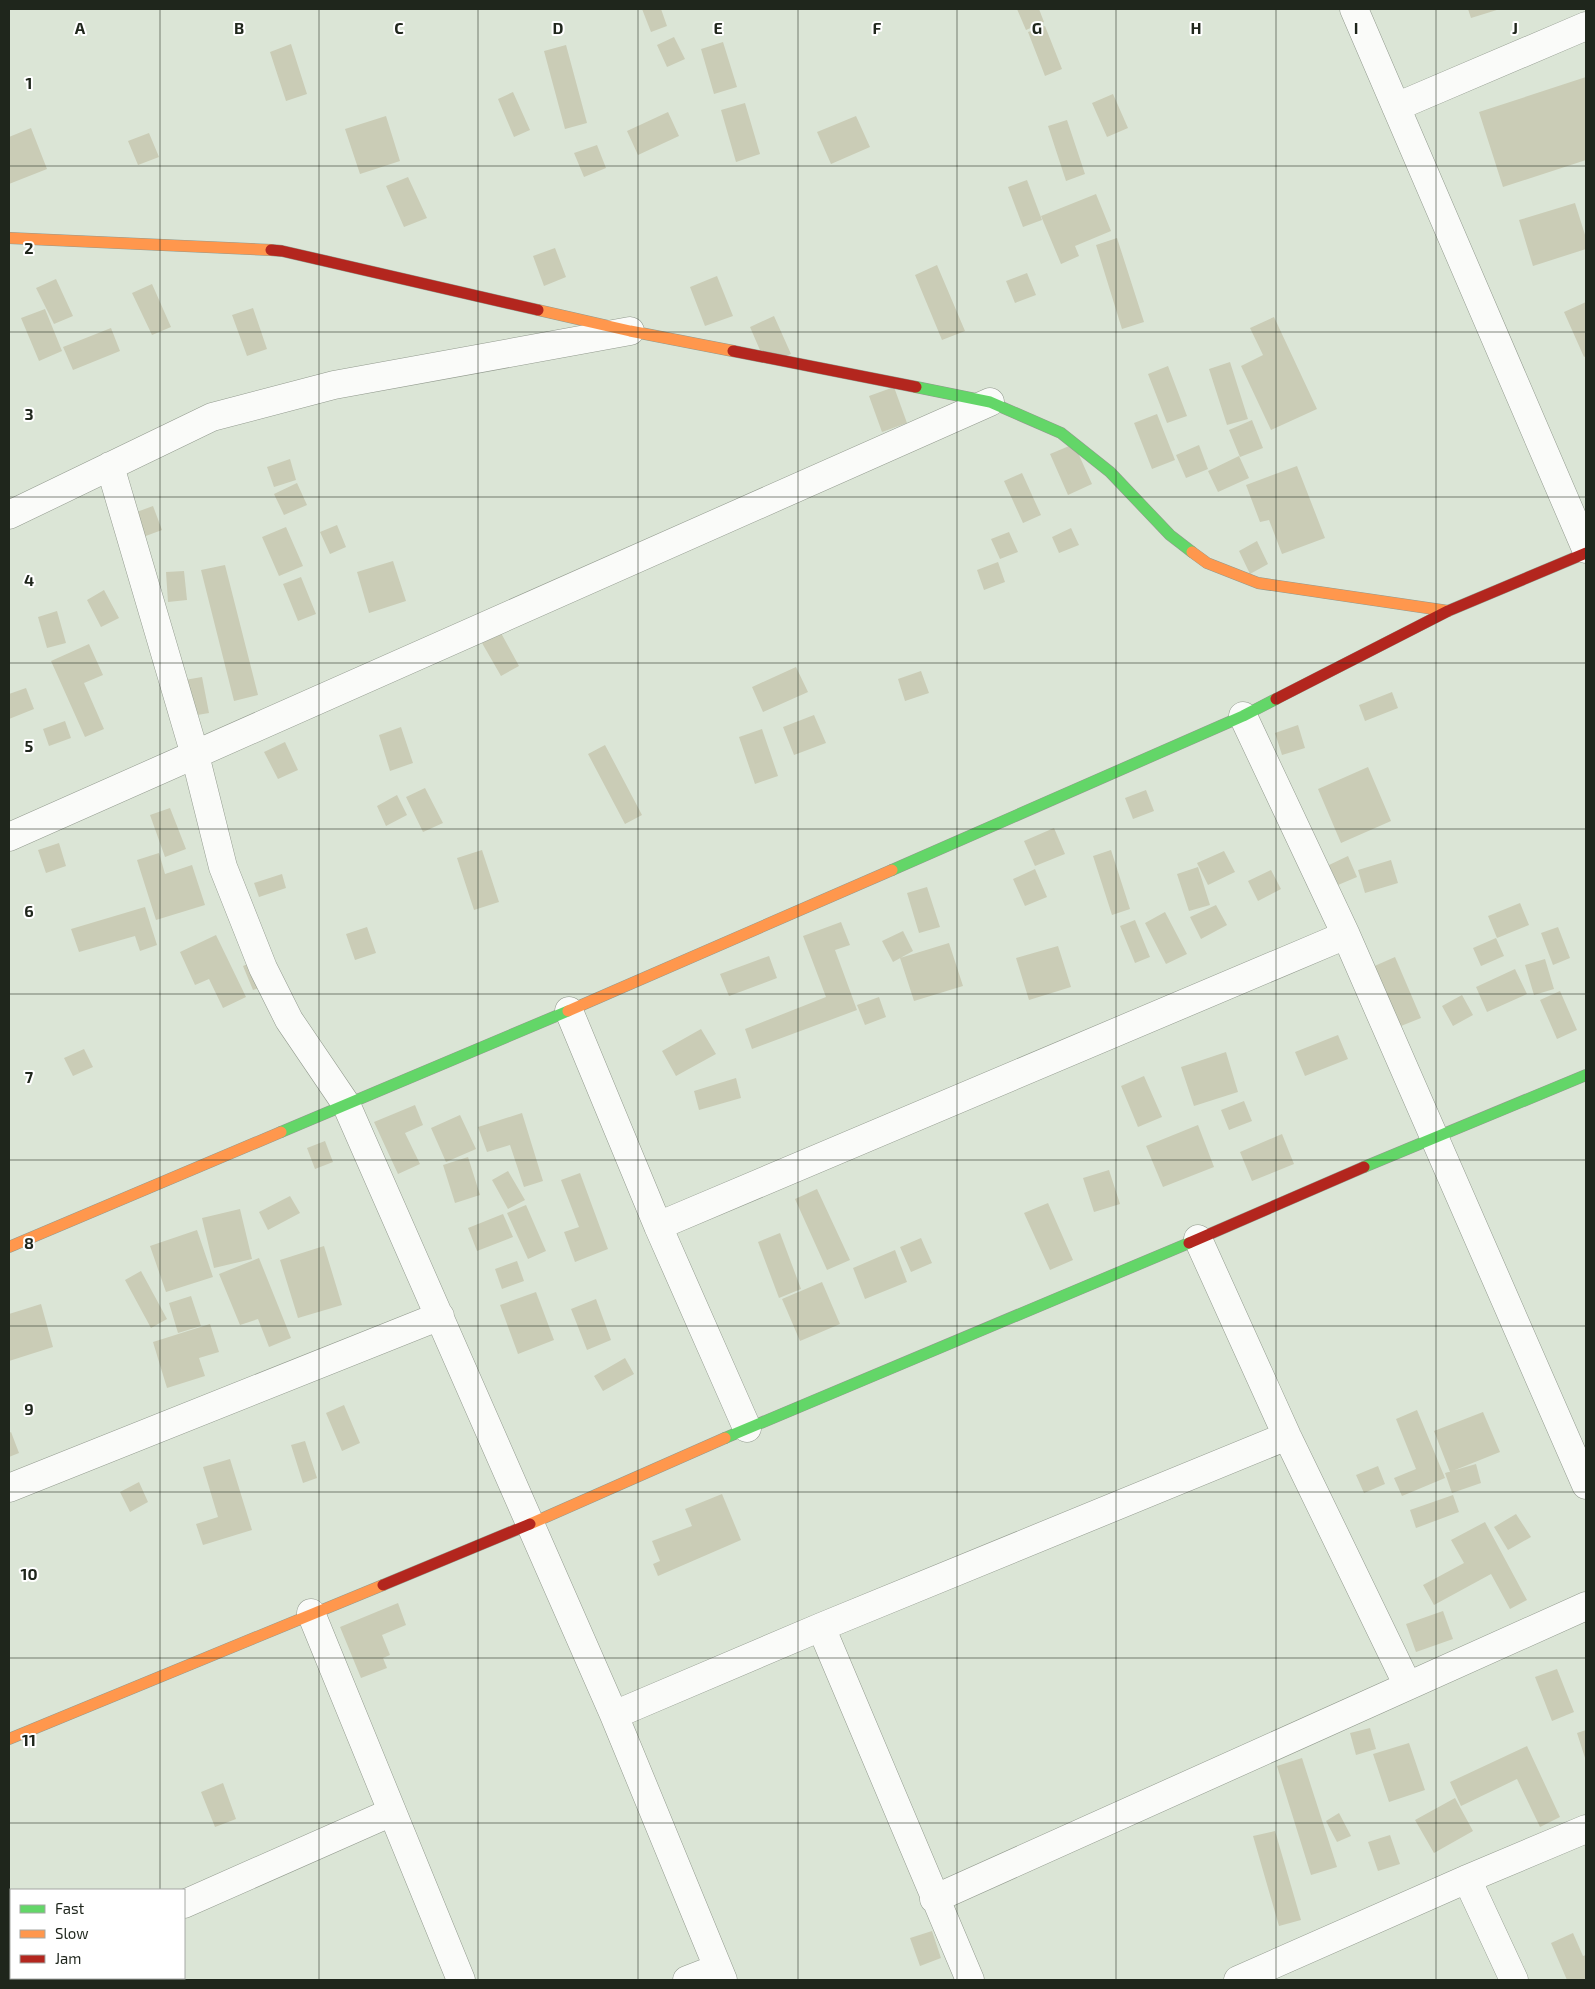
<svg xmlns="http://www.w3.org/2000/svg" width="1595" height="1989" font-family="'Exo 2',sans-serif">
<rect width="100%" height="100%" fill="#dbe5d6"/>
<path fill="#caccb6" d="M642,9H661L667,26L651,32Z
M1017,9H1039L1044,22L1026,30Z
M1468,9H1500L1471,18Z
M1045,26L1062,69L1045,76L1028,32Z
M674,37L685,59L667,67L657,45Z
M723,42L737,87L714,94L701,49Z
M291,44L307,94L286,101L270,52Z
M566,45L587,123L565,129L544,51Z
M1586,77V160L1503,187L1479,112Z
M513,92L530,130L514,137L498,99Z
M1113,94L1128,128L1107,137L1092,103Z
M745,103L760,154L736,162L721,110Z
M668,112L679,136L638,155L627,131Z
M386,116L400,161L360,174L345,129Z
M856,116L870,147L831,164L817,132Z
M1067,120L1085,174L1066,181L1048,126Z
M31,128L47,169L9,184V137Z
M149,133L159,157L138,165L128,141Z
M597,145L606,168L584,177L574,153Z
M408,177L427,218L404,227L386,186Z
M1027,180L1042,220L1023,227L1008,187Z
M1096,194L1111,231L1075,246L1079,256L1061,264L1041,216Z
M1575,203L1586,238V249L1533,266L1519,220Z
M1117,238L1144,322L1122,329L1096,245Z
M555,248L566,277L544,286L533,256Z
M937,265L965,331L942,340L915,275Z
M1027,273L1036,295L1015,303L1006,281Z
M717,276L733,316L705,326L690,287Z
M56,279L73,316L54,324L36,288Z
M152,284L171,327L152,335L132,293Z
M1586,302V356L1584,357L1564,312Z
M253,308L267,349L247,356L232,315Z
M45,309L62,351L39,361L21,318Z
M774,316L791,354L766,364L750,327Z
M1274,317L1317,409L1271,430L1241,366L1263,355L1250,328Z
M111,328L120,351L73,370L63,347Z
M1230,362L1248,419L1227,425L1209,369Z
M1168,366L1187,416L1167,423L1148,374Z
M894,387L907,423L882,432L869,396Z
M1157,414L1175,460L1152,469L1134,423Z
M1252,420L1263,448L1240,457L1229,430Z
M1074,444L1092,484L1068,495L1050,454Z
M1199,445L1208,469L1186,478L1176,455Z
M1239,456L1249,478L1218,492L1208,471Z
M290,459L296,480L274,487L267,467Z
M1297,466L1325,538L1282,554L1269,520L1260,522L1246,485Z
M1022,473L1041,515L1023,523L1004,481Z
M297,483L307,505L284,515L274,494Z
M153,506L162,530L143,537L134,513Z
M337,525L346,547L330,554L320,532Z
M286,527L303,566L279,576L262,537Z
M1071,528L1079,545L1059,553L1052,537Z
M1009,532L1018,552L1000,559L991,539Z
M1257,541L1268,564L1250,574L1239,551Z
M393,561L406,601L369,613L357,572Z
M998,562L1005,582L984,590L977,570Z
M225,565L258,695L234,701L201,570Z
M184,571L187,600L168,602L166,572Z
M301,577L316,614L298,621L283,584Z
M104,590L119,618L101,627L87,600Z
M57,611L66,643L47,648L38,617Z
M501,633L519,666L501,676L482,643Z
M89,644L103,675L84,683L104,729L85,737L51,661Z
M796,667L808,692L763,712L752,687Z
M921,671L929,693L905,701L898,679Z
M202,677L209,713L180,718L173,682Z
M26,688L34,709L9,719V694Z
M1392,692L1398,708L1365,721L1359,705Z
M814,715L826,743L794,755L783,727Z
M65,721L71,738L49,746L43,729Z
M1298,725L1305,748L1282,755L1275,733Z
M401,727L413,763L390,771L379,735Z
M762,729L778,776L755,784L739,737Z
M285,742L298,770L278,779L264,752Z
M605,745L642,815L625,824L588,754Z
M1368,767L1391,821L1341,843L1318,789Z
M425,788L443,823L423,832L406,797Z
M1146,790L1154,811L1133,819L1125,798Z
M397,795L407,815L386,826L377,806Z
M170,808L186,849L165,857L150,815Z
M1054,828L1065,854L1035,866L1024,841Z
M59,843L66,866L46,873L38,850Z
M482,850L499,902L474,910L457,858Z
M1111,850L1130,909L1112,915L1093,856Z
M1224,851L1235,872L1208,885L1197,863Z
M159,853L165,874L192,865L205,905L156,920L137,860Z
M1348,856L1357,877L1338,885L1329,865Z
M1391,860L1398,883L1365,893L1358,870Z
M1198,867L1210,905L1189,911L1177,874Z
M1035,869L1047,897L1025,906L1013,879Z
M1271,870L1281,889L1258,901L1248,881Z
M282,874L286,888L259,897L254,883Z
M927,887L940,927L919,933L907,893Z
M1520,903L1529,925L1497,938L1488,916Z
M1216,905L1227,925L1201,939L1190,917Z
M145,907L157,945L140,951L135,936L79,952L71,929Z
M1165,912L1187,954L1166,964L1145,923Z
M1135,920L1150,957L1135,963L1120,926Z
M841,922L850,945L835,950L857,1010L752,1049L745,1029L826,997L803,936Z
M367,927L376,953L355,960L346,934Z
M1558,927L1570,958L1553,965L1541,933Z
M903,931L913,951L893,962L882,941Z
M216,935L246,997L223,1008L209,979L195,985L180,952Z
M1496,938L1504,956L1481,966L1473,948Z
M949,943L963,986L914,1001L900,958Z
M1058,946L1071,987L1029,1000L1016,958Z
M769,956L777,978L729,996L720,974Z
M1395,957L1421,1018L1396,1028L1370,968Z
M260,959L270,984L253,990L243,966Z
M1545,959L1554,989L1534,995L1525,965Z
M1515,969L1527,994L1487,1012L1476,987Z
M1560,991L1577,1030L1557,1039L1540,1000Z
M1462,995L1473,1015L1453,1026L1442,1006Z
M879,997L886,1017L865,1025L857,1005Z
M701,1029L716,1054L676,1076L662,1051Z
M1338,1035L1348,1059L1305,1076L1295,1052Z
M84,1049L93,1067L73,1076L64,1058Z
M1226,1052L1238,1092L1194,1106L1181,1067Z
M1144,1076L1162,1117L1138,1127L1121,1086Z
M736,1078L741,1098L699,1110L694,1091Z
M1244,1101L1252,1121L1229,1130L1221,1110Z
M415,1105L423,1125L405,1133L420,1164L398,1174L374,1122Z
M522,1113L543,1181L524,1187L510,1145L487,1152L478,1127Z
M460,1115L476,1149L446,1162L431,1128Z
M1198,1125L1214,1167L1163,1187L1146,1146Z
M1282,1134L1294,1164L1252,1181L1240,1152Z
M325,1141L333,1162L315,1169L307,1148Z
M468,1157L480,1195L455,1203L443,1165Z
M1109,1170L1120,1204L1094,1212L1083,1178Z
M508,1171L525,1200L508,1209L492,1180Z
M580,1173L608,1249L575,1262L564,1232L579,1227L561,1180Z
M817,1189L850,1260L827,1270L795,1199Z
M290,1196L300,1213L268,1230L259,1212Z
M1048,1203L1073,1260L1050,1270L1024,1213Z
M526,1205L546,1251L528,1259L507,1213Z
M240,1209L252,1259L214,1268L202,1218Z
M503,1214L513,1237L477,1251L468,1228Z
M197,1230L213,1277L166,1292L150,1246Z
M780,1233L801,1289L779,1298L758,1242Z
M921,1238L932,1263L911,1272L900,1247Z
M324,1246L342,1305L298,1318L280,1260Z
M895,1250L907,1282L865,1299L853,1268Z
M259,1258L291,1338L269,1347L258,1319L240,1325L219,1274Z
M517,1261L524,1281L502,1289L495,1269Z
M141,1271L167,1319L151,1328L125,1280Z
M822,1282L840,1324L800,1341L782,1299Z
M536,1292L554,1340L518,1354L500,1305Z
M191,1296L201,1326L178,1333L169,1303Z
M596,1299L611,1340L587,1350L571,1309Z
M41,1304L53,1347L9,1361V1314Z
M210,1324L219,1352L199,1358L205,1376L167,1388L153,1342Z
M625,1358L634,1374L603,1391L594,1376Z
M344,1405L360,1443L342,1451L326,1413Z
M1417,1410L1445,1478L1402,1496L1394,1478L1416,1469L1396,1419Z
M1483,1412L1500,1452L1450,1472L1434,1431Z
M11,1432L19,1453L9,1457V1433Z
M305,1441L317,1478L303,1483L291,1445Z
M230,1459L252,1530L203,1545L196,1524L218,1517L203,1467Z
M1476,1464L1481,1483L1452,1493L1445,1473Z
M1378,1466L1385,1484L1364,1493L1356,1475Z
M139,1482L148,1502L130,1512L120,1492Z
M722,1494L741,1540L658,1576L653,1564L660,1561L652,1541L692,1526L685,1509Z
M1453,1495L1459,1512L1416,1528L1410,1510Z
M1516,1514L1531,1537L1508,1550L1494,1527Z
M1485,1522L1527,1600L1510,1609L1491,1574L1434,1605L1423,1585L1464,1563L1451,1540Z
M398,1603L406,1625L382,1635L390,1655L383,1658L387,1668L361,1678L340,1627Z
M1443,1611L1453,1639L1416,1652L1406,1624Z
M1557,1669L1574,1712L1552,1721L1535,1677Z
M1370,1728L1376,1749L1356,1755L1350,1733Z
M1586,1730V1761L1577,1733Z
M1409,1743L1425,1790L1389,1802L1373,1754Z
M1527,1746L1560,1817L1540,1827L1517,1779L1461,1806L1450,1782Z
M1302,1758L1337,1867L1311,1875L1277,1766Z
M223,1783L236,1819L215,1827L201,1792Z
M1455,1798L1473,1831L1434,1853L1415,1820Z
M1339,1813L1351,1836L1337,1842L1326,1821Z
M1275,1831L1301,1920L1279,1926L1253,1836Z
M1390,1835L1400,1864L1378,1871L1368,1842Z
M11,1918V1950L9,1951V1919Z
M932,1931L941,1958L920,1966L910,1938Z
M1573,1933L1583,1956L1586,1955V1980H1567L1551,1943Z"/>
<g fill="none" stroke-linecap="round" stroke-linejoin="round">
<g stroke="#929a8e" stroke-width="29">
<path id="street" d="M1354,9L1586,549
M1396,107L1586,26
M110,466L195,755L223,867L263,968L289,1020L346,1104L614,1715L723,1980
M9,515L212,417L334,385L630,331
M1243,716L1346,935L1586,1485
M9,837L990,402
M569,1011L658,1226L747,1428
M658,1226L1346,935
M1198,1239L1287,1436L1408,1686
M9,1488L440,1316
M311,1613L461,1980
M821,1627L970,1980
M614,1715L821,1627L1287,1436
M1467,1879L1514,1980
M934,1899L1586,1606
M184,1904L392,1812
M9,1978L11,1977
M687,1980L718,1968
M1238,1980L1467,1879L1586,1829"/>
</g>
<g stroke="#929a8e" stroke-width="12">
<path id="fast" d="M916,387L990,402L1061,433L1110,472L1170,535L1192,552
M892,870L1243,716L1276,699
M281,1132L568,1011
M1364,1167L1586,1075
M725,1438L1189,1243"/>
</g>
<g stroke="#929a8e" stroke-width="12">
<path id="slow" d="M9,238L271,250
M538,310L630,331L733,351
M1192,552L1207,563L1258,583L1448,611
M568,1011L892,870
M9,1247L281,1132
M530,1524L725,1438
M9,1739L383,1585"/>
</g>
<g stroke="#929a8e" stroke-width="12">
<path id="jam" d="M271,250L282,251L538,310
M733,351L916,387
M1276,699L1448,611L1586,553
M1189,1243L1364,1167
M383,1585L530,1524"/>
</g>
<use href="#street" stroke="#fafbf9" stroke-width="28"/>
<use href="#fast" stroke="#63d668" stroke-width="11"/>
<use href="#slow" stroke="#ff974d" stroke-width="11"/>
<use href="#jam" stroke="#b3261e" stroke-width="11"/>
</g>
<path fill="none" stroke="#1f261c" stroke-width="1" stroke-opacity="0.55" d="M160,9V1890M319,9V1980M478,9V1980M638,9V1980M798,9V1980M957,9V1980M1116,9V1980M1276,9V1980M1436,9V1980M9,166H1586M9,332H1586M9,497H1586M9,663H1586M9,829H1586M9,994H1586M9,1160H1586M9,1326H1586M9,1492H1586M9,1658H1586M9,1823H1586M160,1978V1980"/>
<g font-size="16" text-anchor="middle" font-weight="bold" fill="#1f261c" stroke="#fff" stroke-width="4" stroke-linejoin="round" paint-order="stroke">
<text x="80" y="34">A</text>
<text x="239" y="34">B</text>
<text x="399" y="34">C</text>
<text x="558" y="34">D</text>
<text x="718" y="34">E</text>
<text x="877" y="34">F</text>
<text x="1037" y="34">G</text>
<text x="1196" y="34">H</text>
<text x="1356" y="34">I</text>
<text x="1515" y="34">J</text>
<text x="29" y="89">1</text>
<text x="29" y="254">2</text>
<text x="29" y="420">3</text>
<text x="29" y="586">4</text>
<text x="29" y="752">5</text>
<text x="29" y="917">6</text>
<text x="29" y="1083">7</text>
<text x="29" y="1249">8</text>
<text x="29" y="1415">9</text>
<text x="29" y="1580">10</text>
<text x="29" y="1746">11</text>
</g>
<rect width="1595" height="1989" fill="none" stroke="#1f261c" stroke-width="20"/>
<rect x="10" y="1889" width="175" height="90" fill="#ffffff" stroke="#a5a8a4"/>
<rect x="20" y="1905" width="25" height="8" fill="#63d668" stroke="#a5a8a4"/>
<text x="55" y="1914" font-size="15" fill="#1f261c">Fast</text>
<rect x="20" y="1930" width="25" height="8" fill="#ff974d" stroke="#a5a8a4"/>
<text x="55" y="1939" font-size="15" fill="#1f261c">Slow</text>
<rect x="20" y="1955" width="25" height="8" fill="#b3261e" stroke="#a5a8a4"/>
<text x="55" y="1964" font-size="15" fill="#1f261c">Jam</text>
</svg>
